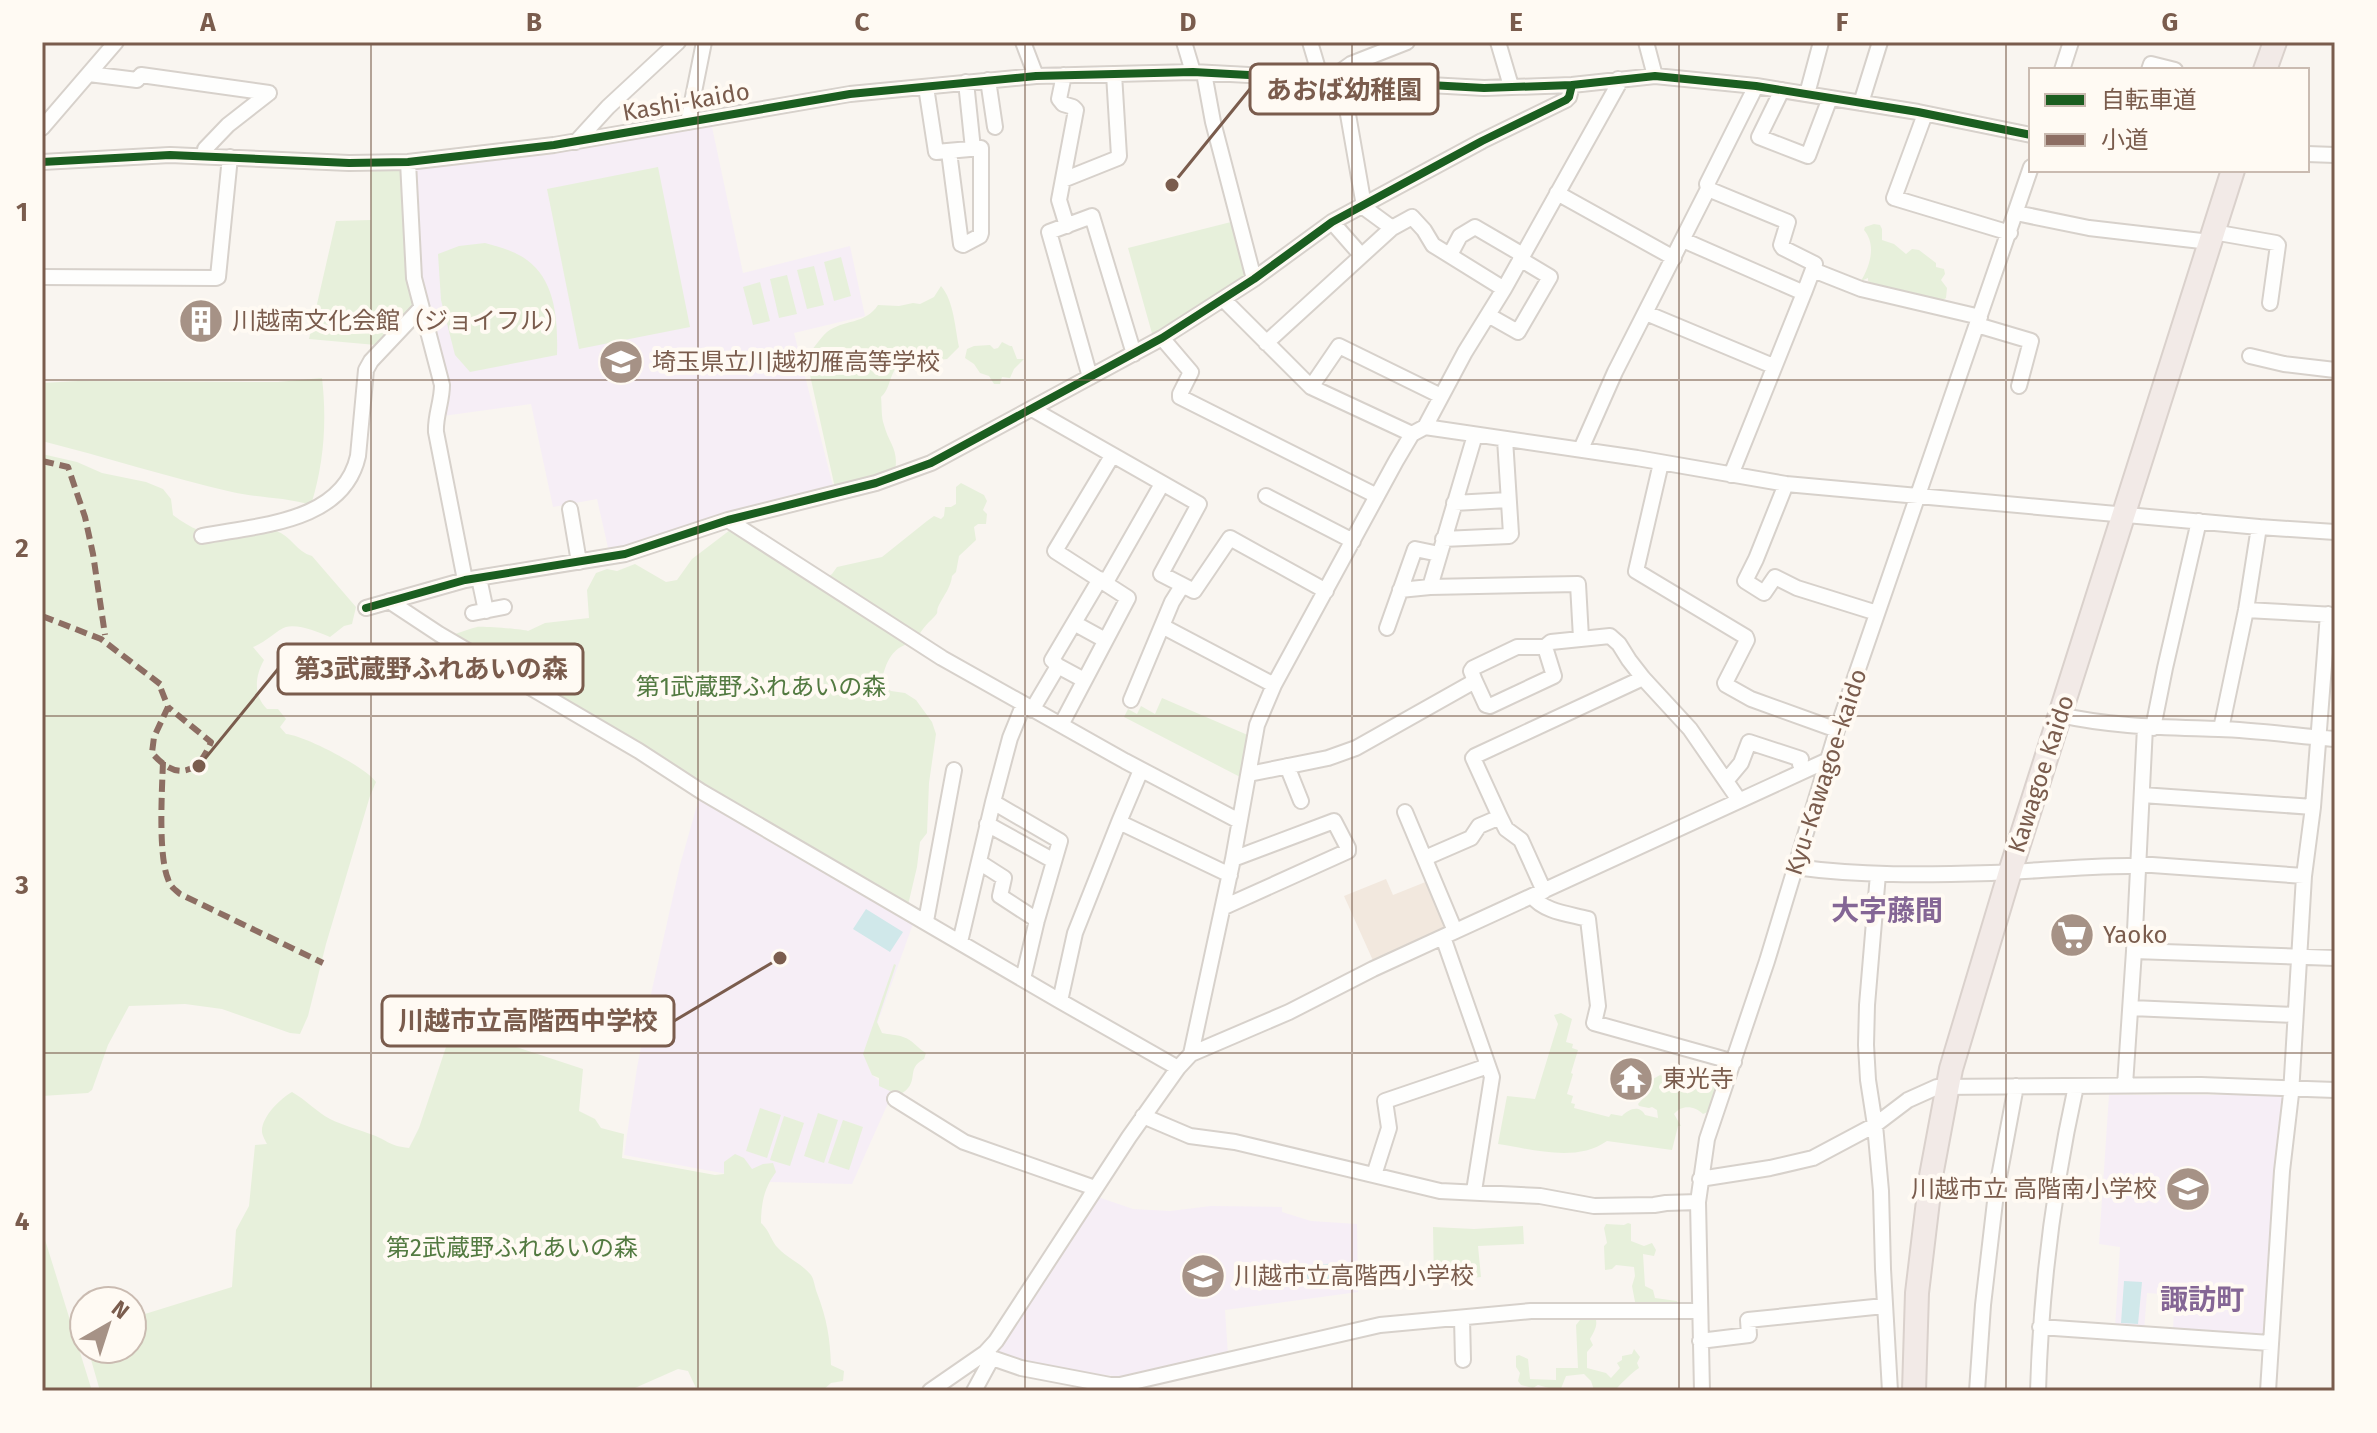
<svg xmlns="http://www.w3.org/2000/svg" width="2377" height="1433" font-family="'Fira Sans','Noto Sans JP',sans-serif">
<rect width="100%" height="100%" fill="#f9f5f0"/>
<path fill="#f2e8de" d="M1386,879L1393,895L1428,881L1450,930L1375,965L1344,896Z"/>
<path fill="#f6eef6" d="M712,127L743,273L850,246L865,316L794,333L834,490L609,552L597,499L553,507L531,404L443,416L420,286L415,171L419,167L582,147Z
M700,795L914,921L865,1058L872,1075L893,1092L852,1184L771,1182L624,1155L637,1068L651,994L680,865Z
M2109,1095H2282L2284,1097L2276,1159L2263,1338L2173,1330L2175,1295L2147,1293L2144,1331L2115,1328L2120,1247L2099,1244Z
M1098,1197L1133,1209L1170,1211L1211,1206L1282,1207V1212L1311,1221L1357,1224L1358,1292L1225,1310L1228,1355L1122,1377L1057,1369L1005,1357L998,1352Z"/>
<path fill="#e7f0db" d="M658,167L690,327L579,349L547,189Z
M370,168L401,170L405,173L410,283L414,306L376,345L309,339L336,221L371,220Z
M1235,221L1247,279L1153,337L1128,248Z
M1874,224L1880,225L1882,229V240L1894,244L1906,254L1912,249L1919,250L1936,263V267L1944,269L1945,274L1941,280L1947,288L1946,298L1941,301L1881,287L1868,281V278L1861,281C1871,264 1876,244 1864,230L1865,227Z
M485,243C499,247 515,251 527,260C556,281 558,322 557,355L470,372L455,355L441,300L438,254L459,246Z
M841,257L851,296L834,301L824,262Z
M814,266L824,305L807,309L797,270Z
M787,275L797,314L779,318L770,279Z
M760,282L770,321L753,325L743,287Z
M941,286C954,301 955,328 959,347L947,359L929,361L894,371C889,380 889,390 881,397C882,406 881,417 884,425C889,444 899,449 895,471L835,488L806,357C813,350 819,339 827,332C844,319 865,325 878,305L899,306L913,303L920,304L934,297Z
M1002,342L1010,346H1012L1017,359H1024L1014,369L1010,378L1002,377L1000,384H994L989,376L980,373L974,364L965,358L967,349L974,346L990,345L994,349L998,348Z
M322,378C327,421 324,464 311,505C285,497 258,498 232,492C168,477 105,457 42,441V383L78,381L278,382Z
M42,454L77,462L102,473L146,482L163,489L171,499L173,515C195,532 216,539 244,534C255,532 265,528 276,531C290,535 297,552 312,556L356,607L352,624L344,626L330,637C318,632 299,624 286,627C278,629 265,643 253,647L264,660C255,676 253,695 267,709H278L286,719L280,727L286,734C303,735 366,767 376,782L370,796L326,944L308,1016L300,1034L290,1033L222,1009L185,1004L129,1006L108,1045L92,1090L88,1093L42,1096Z
M961,483L984,495L987,501L983,510L987,514L986,524H978L974,527L976,540L959,556L956,572L952,576C951,587 944,595 939,605C935,613 940,611 934,617C926,625 921,630 915,642C892,646 886,661 881,683L891,691L905,693L916,700L932,722L936,734L929,783L927,833L920,842L917,867L908,905L548,701L528,696L517,691L504,679L485,676V670L456,654L448,655L433,644L440,637C454,636 464,630 477,627C482,626 522,629 528,631L545,623L589,618L587,590L596,573L607,569L617,571L635,564L666,582L677,580L692,559L734,527L819,583L832,574L837,567L882,557L927,521L934,516L941,519L944,516L945,507H951L956,504V487Z
M1162,698L1250,736L1244,779L1124,717L1128,709L1137,714L1141,706L1155,714Z
M894,964L896,965L877,1022L882,1033C889,1035 896,1034 903,1037C913,1040 917,1048 926,1053L924,1059C904,1069 922,1083 899,1095L879,1086V1078L872,1075L863,1054Z
M1561,1013L1572,1019L1566,1042L1573,1044L1572,1048L1578,1050L1571,1073L1573,1074L1567,1094L1573,1096L1571,1103L1575,1104L1574,1108L1609,1117L1611,1114L1622,1116C1628,1110 1639,1104 1645,1115L1658,1118L1657,1110L1652,1107L1649,1108L1639,1106L1638,1104L1647,1094L1653,1079L1660,1075C1667,1079 1674,1078 1680,1081C1701,1090 1695,1092 1717,1084L1710,1111L1703,1114C1695,1106 1682,1104 1674,1114L1681,1126H1678L1672,1150L1607,1141C1576,1163 1532,1149 1498,1144L1507,1096L1535,1099L1558,1024L1554,1015Z
M453,1026L583,1069L579,1111L595,1119L601,1128L624,1134L622,1158L715,1175L724,1174V1162L735,1154L744,1158L752,1169L763,1164L773,1163L776,1172C764,1188 761,1204 761,1223C770,1231 771,1241 778,1248C787,1258 801,1263 811,1275C814,1279 815,1288 817,1293C827,1319 830,1338 831,1365L844,1371L843,1381L831,1383L822,1391H701L696,1388L688,1371L678,1369L628,1391H100L88,1349H132V1318L232,1287L236,1230L249,1206L255,1145L267,1144C266,1142 262,1135 262,1132C261,1117 281,1098 292,1092C306,1100 317,1112 330,1119C344,1126 358,1129 373,1135C389,1141 389,1146 409,1148L419,1128Z
M760,1108L781,1115L767,1158L746,1151Z
M818,1113L838,1120L824,1163L804,1156Z
M784,1116L804,1123L790,1166L770,1160Z
M843,1120L863,1127L849,1170L828,1163Z
M1628,1223L1631,1224V1241L1644,1246L1652,1243L1656,1250L1654,1256L1643,1254L1645,1286L1653,1290L1655,1298L1677,1301L1678,1306L1636,1307L1632,1286L1635,1276L1634,1267L1616,1265L1612,1269L1605,1270L1604,1246L1607,1243L1604,1228L1606,1224L1624,1225Z
M1523,1226L1524,1244L1478,1246L1481,1277L1434,1282L1433,1227L1474,1229Z
M42,1230L92,1391H42Z
M1589,1316L1595,1317C1599,1325 1593,1333 1590,1339L1593,1345L1587,1352V1368L1606,1373L1611,1378L1620,1368L1617,1363L1622,1360V1356L1632,1354L1634,1349L1640,1357L1637,1363L1639,1368C1630,1374 1624,1381 1615,1390L1607,1388L1594,1390L1591,1381L1584,1374L1566,1376L1560,1391L1538,1385L1533,1388L1521,1385L1518,1381L1520,1373L1516,1367V1356L1519,1355L1528,1359L1530,1379L1556,1380V1368H1578L1576,1325L1580,1320L1586,1319Z"/>
<path fill="#d0e8ea" d="M866,909L903,932L890,952L853,929Z
M1347,1262L1349,1280L1308,1284L1306,1266Z
M2124,1281L2142,1282L2138,1324L2121,1323Z"/>
<g fill="none" stroke-linecap="round" stroke-linejoin="round">
<g stroke="#d7d1cb" stroke-width="18">
<path id="minor" d="M1023,42L1036,76
M1184,42L1193,72
M1310,42L1321,79
M1498,42L1511,86
M1646,42L1655,76
M2062,70L2071,42
M2149,70L2151,64L2175,70
M1204,73L1213,122L1254,279
M89,74L137,80L141,75L269,93
M1064,75L1059,99L1063,104L1073,107L1076,110L1059,200L1067,226
M1336,79L1337,74L1351,64L1407,42
M988,80L995,127
M1342,80L1364,206
M966,82L973,149
M926,87L936,152L981,148V233L980,236L963,245L961,244L949,152
M1782,90L1759,137L1808,156L1830,98
M1807,94L1821,42
M1861,103L1880,42
M1925,114L1894,198L2010,233
M688,122L704,42
M42,128L116,42
M576,142L608,107L678,42
M2307,154L2335,155
M205,155V149L228,125L269,93
M42,162L170,155L349,163L408,162L554,145L850,94L1036,76L1193,72L1484,88L1572,85L1655,76L1756,86L1918,112L2031,135
M408,162L414,278L442,385C442,402 435,416 436,432L465,580
M1063,180L1118,158L1119,156L1114,74
M1708,189L1788,222L1781,245L1783,248L1815,264L1804,293
M1557,193L1674,258
M2016,213L2089,228L2210,242
M1332,222L1361,255
M1392,228L1412,217L1424,230L1433,245L1504,289
M2213,232L2276,243L2278,245L2270,303
M1683,240L1804,293L1731,475
M1450,255L1460,236L1475,227L1523,255
M1813,270L1861,289L1980,317
M42,277L216,278L218,277L230,157
M1224,300L1311,387L1412,434
M1646,313L1773,366
M1488,315L1518,332L1550,277L1520,259
M1977,325L2031,341L2019,386
M1162,338L1191,372L1180,394V397L1377,496
M1266,343L1392,228L1362,206
M2250,356L2284,364L2335,370
M1090,377L1049,232L1092,216L1134,354
M1311,387L1339,346L1441,396
M1032,409L1199,504L1161,574L1194,591L1230,538L1326,591
M1425,427L1637,458L1786,484L2259,527L2335,532
M1475,435L1430,587L1578,584L1581,638
M1581,449L1615,372L1708,189L1707,184L1756,86
M1661,463L1636,571L1746,637L1747,640L1725,683L1726,685L1751,699L1837,730
M1786,484L1756,559L1745,581L1764,593L1775,577L1797,588L1877,613
M1266,496L1353,541
M1454,503L1508,500
M570,509L579,562
M728,520L942,658L1125,761L1239,821
M202,536C258,525 343,523 358,456L366,370L371,361L421,308
M1443,539L1509,536L1511,534L1505,439
M479,578L486,611
M1106,582L1162,484
M1400,590L1430,587
M389,601L439,634L639,751L702,792L1060,1001L1178,1068
M366,608L465,580L625,554L728,520L876,483L931,463L1162,338L1254,279L1332,222L1482,141L1566,100L1569,97L1572,85
M2246,610L2335,615
M473,613L504,607
M1074,623L1105,640
M1162,626L1274,685
M1387,628L1415,549L1439,554
M1084,680L1058,666L1052,660L1100,579
M1475,681L1486,705L1490,706L1554,676L1545,647
M1131,700L1172,602L1182,586
M1032,710L1058,666
M2060,715C2113,727 2165,727 2219,729C2257,730 2296,736 2335,739
M1061,725L1128,598L1055,551L1112,456
M2153,728L2165,668L2199,521
M2221,729L2246,610L2259,527
M1287,766L1301,801
M1249,774L1328,758L1356,748L1475,681L1471,671L1473,668L1517,647H1545L1551,642L1610,636L1619,644L1629,660L1643,678L1690,729L1739,800
M1726,781L1741,763L1749,742L1801,759L1800,764L1803,771
M2142,795L2313,807
M993,802L1010,738L1023,706
M1405,812L1455,931
M1500,817L1506,829L1521,840L1544,891
M1119,822L1141,770
M987,824L1054,861
M1425,858L1471,838L1479,826L1500,817L1473,758L1475,756L1643,678
M979,862L1004,878L1000,896L1037,920
M2138,864L2304,876
M1795,867C1860,876 1926,875 1991,873C2040,871 2088,865 2137,866
M1878,874L1867,1005L1866,1045L1868,1080L1875,1125L1881,1191L1883,1269L1890,1391
M1532,896C1544,912 1570,914 1588,919L1598,1006L1594,1023L1734,1062
M1224,907L1348,851V848L1334,821L1233,859
M926,921L954,770
M1443,937L1492,1077L1474,1191
M960,942L993,802L1060,841L1037,920L1023,979
M2134,951L2335,958
M1060,1001L1075,933L1119,822L1230,875
M2131,1008L2295,1015
M1191,1054L1233,859L1257,725L1274,685L1293,650L1396,461L1412,434L1425,427L1465,352L1504,289L1618,85V79
M2125,1085L2134,951L2145,727
M895,1099L964,1142L1095,1188
M1143,1116L1190,1136L1235,1142L1440,1191L1540,1196L1594,1206L1654,1205L1666,1203L1698,1202
M1374,1175L1389,1128L1385,1101L1488,1066
M1700,1179L1770,1168L1813,1158L1875,1125L1908,1100L1937,1087L2201,1085L2335,1090
M1462,1318L1463,1360
M2040,1327L2270,1343
M1700,1341L1749,1335L1748,1320L1884,1306
M992,1358L1021,1368L1110,1385H1120L1380,1325L1531,1311H1699
M930,1391L985,1353L996,1341L1129,1137L1178,1068L1191,1054L1289,1012L1373,969L1828,760
M974,1391L992,1358L986,1353
M1702,1391L1698,1202L1707,1139L1767,961L1837,730L2031,167
M1977,1391L1983,1305L1996,1193L2016,1086
M2038,1391C2041,1285 2053,1190 2076,1086
M2268,1391L2282,1171L2291,1094L2304,876L2313,807L2328,614"/>
</g>
<g stroke="#dad1cc" stroke-width="26">
<path id="highway" d="M2265,70L2275,42
M1914,1391L1917,1293L1931,1176L1951,1069L2010,872L2233,170"/>
</g>
<use href="#minor" stroke="#fefefd" stroke-width="14"/>
<use href="#highway" stroke="#f2eae7" stroke-width="22"/>
<path stroke="#8d6e63" stroke-width="6" stroke-dasharray="12 6" stroke-linecap="butt" d="M42,461L68,467L85,517L93,554L105,635
M42,616L101,639L164,687
M161,689L168,707L154,737L152,753C176,781 198,775 211,742L168,707
M163,762C162,790 158,855 168,879C170,886 174,889 180,894L323,963"/>
<g stroke="#fffaf3" stroke-width="13">
<path id="cycleway" d="M42,162L170,155L349,163L408,162L554,145L850,94L1036,76L1193,72L1484,88L1572,85L1655,76L1756,86L1918,112L2031,135
M366,608L465,580L625,554L728,520L876,483L931,463L1162,338L1254,279L1332,222L1482,141L1566,100L1569,97L1572,85"/>
</g>
<use href="#cycleway" stroke="#1b5e20" stroke-width="8"/>
</g>
<path fill="none" stroke="#7a5c4d" stroke-width="2" stroke-opacity="0.55" d="M371,42V1391M698,42V1391M1025,42V1391M1352,42V1391M1679,42V1391M2006,42V1391M42,380H2335M42,716H2335M42,1053H2335"/>
<defs>
<g id="building-disc" transform="scale(2.3)"><circle r="9.5" fill="#a69286" stroke="#fffaf3"/><path d="M-4-6H4V6H1V3H-1V6H-4ZM-2.5-4.3h1.7v1.8h-1.7ZM.8-4.3h1.7v1.8H.8ZM-2.5-1h1.7V.8h-1.7ZM.8-1h1.7V.8H.8Z" fill="#fff"/></g>
<g id="school-disc" transform="scale(2.3)"><circle r="9.5" fill="#a69286" stroke="#fffaf3"/><path d="M0-5L7-2L0 1L-7-2ZM-4 1L0 2.5L4 1V4Q0 6-4 4Z" fill="#fff"/></g>
<g id="supermarket-disc" transform="scale(2.3)"><circle r="9.5" fill="#a69286" stroke="#fffaf3"/><path d="M-6-5.5h2.5l.6 2H6L4.5 2H-2.5L-4.4-4H-6ZM-1.5 3.2a1.3 1.3 0 1 0 .1 0ZM3 3.2a1.3 1.3 0 1 0 .1 0Z" fill="#fff"/></g>
<g id="temple-disc" transform="scale(2.3)"><circle r="9.5" fill="#a69286" stroke="#fffaf3"/><path d="M0-6L5-2H3V0L6.5 2.5H4V6H1.5V3h-3V6H-4V2.5H-6.5L-3 0V-2H-5Z" fill="#fff"/></g>
</defs>
<g fill-rule="evenodd">
<use href="#building-disc" x="201" y="321"/>
<use href="#school-disc" x="621" y="362"/>
<use href="#supermarket-disc" x="2072" y="935"/>
<use href="#temple-disc" x="1631" y="1079"/>
<use href="#school-disc" x="2188" y="1189"/>
<use href="#school-disc" x="1203" y="1276"/>
</g>
<g text-anchor="middle" stroke-width="8" stroke-linejoin="round" paint-order="stroke">
<g font-size="24" fill="#7a5c4d" stroke="#fffaf3">
<text transform="translate(686 102) rotate(-10)" y="8">Kashi-kaido</text>
<text transform="translate(1826 772) rotate(-72)" y="8">Kyu-Kawagoe-kaido</text>
<text transform="translate(2041 774) rotate(-72)" y="8">Kawagoe Kaido</text>
</g>
<g font-size="24" fill="#7a5c4d" stroke="#fffaf3" text-anchor="start">
<text x="232" y="329">川越南文化会館（ジョイフル）</text>
<text x="652" y="370">埼玉県立川越初雁高等学校</text>
<text x="2103" y="943">Yaoko</text>
<text x="1662" y="1087">東光寺</text>
<text x="2157" y="1197" text-anchor="end">川越市立 高階南小学校</text>
<text x="1234" y="1284">川越市立高階西小学校</text>
</g>
<g font-size="24" fill="#537a41" stroke="#fffaf3">
<text x="761" y="695">第1武蔵野ふれあいの森</text>
<text x="512" y="1256">第2武蔵野ふれあいの森</text>
</g>
<g font-size="28" font-weight="bold" fill="#846695" stroke="#fffaf3">
<text x="1887" y="920">大字藤間</text>
<text x="2202" y="1309">諏訪町</text>
</g>
</g>
<path fill="none" stroke="#7a5c4d" stroke-width="3" d="M1172 185L1250 89M199 766L278 669M780 958L674 1021"/>
<g fill="#7a5c4d" stroke="#fffaf3" stroke-width="3">
<circle cx="1172" cy="185" r="8"/>
<circle cx="199" cy="766" r="8"/>
<circle cx="780" cy="958" r="8"/>
</g>
<g fill="#fffaf3" stroke="#7a5c4d" stroke-width="3">
<rect x="1250" y="64" width="188" height="50" rx="8"/>
<rect x="278" y="644" width="305" height="50" rx="8"/>
<rect x="382" y="996" width="292" height="50" rx="8"/>
</g>
<g font-size="26" text-anchor="middle" font-weight="bold" fill="#7a5c4d">
<text x="1344" y="99">あおば幼稚園</text>
<text x="431" y="678">第3武蔵野ふれあいの森</text>
<text x="528" y="1030">川越市立高階西中学校</text>
</g>
<rect width="2377" height="1433" fill="none" stroke="#fffaf3" stroke-width="88"/>
<rect x="2029" y="68" width="280" height="104" fill="#fffaf3" stroke="#cabbb1" stroke-width="2"/>
<rect x="2045" y="94" width="40" height="12" fill="#1b5e20" stroke="#cabbb1" stroke-width="2"/>
<text x="2101" y="108" font-size="24" fill="#7a5c4d">自転車道</text>
<rect x="2045" y="134" width="40" height="12" fill="#8d6e63" stroke="#cabbb1" stroke-width="2"/>
<text x="2101" y="148" font-size="24" fill="#7a5c4d">小道</text>
<g transform="translate(108 1325) rotate(39)"><circle r="38" fill="#fffaf3" stroke="#cabbb1" stroke-width="2"/>
<path d="M0-6L14 30L0 20L-14 30Z" fill="#a69286"/>
<text y="-12" font-size="22" font-weight="bold" text-anchor="middle" fill="#7a5c4d">N</text>
</g>
<rect x="44" y="44" width="2289" height="1345" fill="none" stroke="#7a5c4d" stroke-width="3"/>
<g font-size="26" text-anchor="middle" font-weight="bold" fill="#7a5c4d">
<text x="208" y="31">A</text>
<text x="534" y="31">B</text>
<text x="862" y="31">C</text>
<text x="1188" y="31">D</text>
<text x="1516" y="31">E</text>
<text x="1842" y="31">F</text>
<text x="2170" y="31">G</text>
<text x="22" y="221">1</text>
<text x="22" y="557">2</text>
<text x="22" y="894">3</text>
<text x="22" y="1230">4</text>
</g>
</svg>
